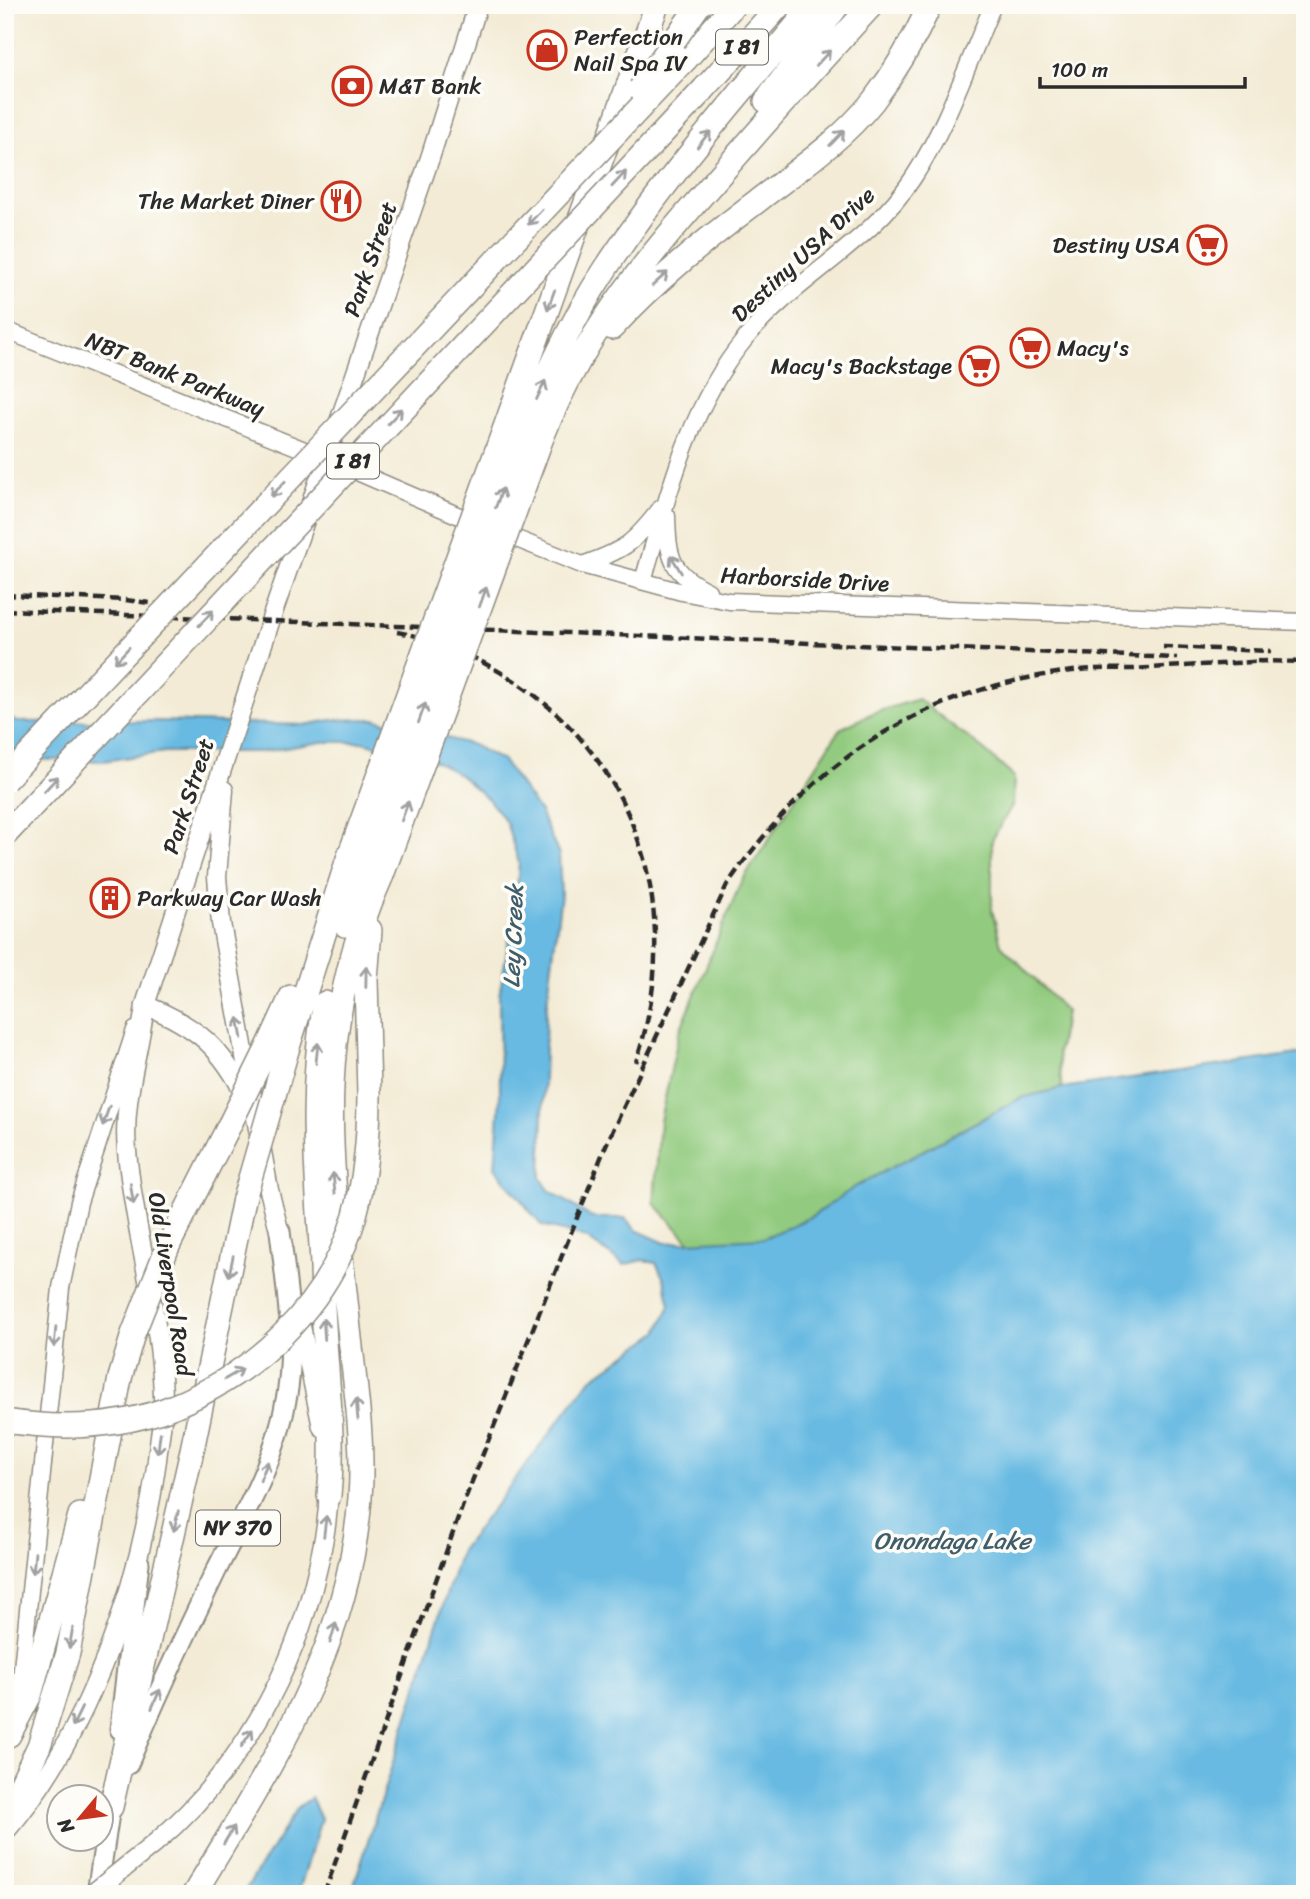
<svg xmlns="http://www.w3.org/2000/svg" width="1310" height="1899" font-family="Sriracha,sans-serif">
<rect width="100%" height="100%" fill="#fdfcf7"/>
<filter id="ink" filterUnits="userSpaceOnUse"><feTurbulence type="fractalNoise" baseFrequency=".0143" numOctaves="2"/><feDisplacementMap in="SourceGraphic" scale="14" xChannelSelector="R" yChannelSelector="G"/><feConvolveMatrix kernelMatrix="1 2 1 2 8 2 1 2 1" color-interpolation-filters="sRGB"/></filter>
<filter id="wash" filterUnits="userSpaceOnUse"><feTurbulence type="fractalNoise" baseFrequency=".00686" numOctaves="4" result="noise"/><feDisplacementMap in="SourceGraphic" scale="28" xChannelSelector="R" yChannelSelector="G"/><feGaussianBlur stdDeviation="1.57" result="paint"/><feColorMatrix in="noise" values="0 0 0 0 0 0 0 0 0 0 0 0 0 0 0 0 0 1.4 0 .05"/><feComposite in="paint" operator="in"/></filter>
<g filter="url(#wash)">
<rect width="100%" height="100%" fill="#f3ebd5"/>
<path fill="#92cb7f" stroke="#5e7b55" stroke-width="2" d="M918,699L984,750L1014,777L1013,804L992,840V910L1001,945L1066,1011L1058,1053L1062,1088L1021,1098L855,1187L811,1217L764,1238L691,1244L654,1203L660,1121L679,1033L740,884L840,729L873,713Z"/>
<path fill="#67bae2" stroke="#497286" stroke-width="2" d="M5,715L17,722L158,721L304,725L331,720L375,719L473,745L503,761L540,812L559,855L561,894L546,1011L541,1178L549,1190L592,1218H625L636,1230L665,1243L764,1238L811,1217L855,1187L1021,1098L1062,1088L1305,1053V1894H351L460,1552L590,1380L658,1332L670,1305L664,1279L656,1263L643,1260L624,1265L586,1238L541,1225L495,1168L500,1098L499,996L516,900L519,863L506,822L488,799L460,775L435,761L363,742H322L261,752H165L103,761L5,759Z
M311,1798L321,1819L298,1894H243L297,1808Z"/>
</g>
<g filter="url(#ink)">
<g fill="none" stroke-linecap="round" stroke-linejoin="round">
<g stroke="#8f8b80" stroke-width="19">
<path id="tertiary" d="M5,330L327,459L478,524
M667,516C668,556 670,573 708,591
M499,532L582,565L682,592L729,601L1305,622
M582,565C625,550 633,544 661,508
M643,581C667,499 689,406 745,339C794,279 870,244 913,178C947,126 968,62 993,5
M19,1698L61,1288L79,1202L135,1030"/>
</g>
<g stroke="#8f8b80" stroke-width="21">
<path id="secondary" d="M224,790L217,877L221,923L269,1190L283,1246
M145,1005C198,1027 222,1048 247,1099
M297,1307L322,1427
M5,1832C88,1738 141,1582 157,1460C159,1439 164,1417 163,1397C161,1314 134,1234 127,1151C122,1100 139,1055 145,1005L272,616L431,155L478,5
M154,1844C238,1773 294,1674 318,1567C324,1540 330,1511 328,1483"/>
</g>
<g stroke="#8f8b80" stroke-width="23">
<path id="primary" d="M120,1729L139,1563
M128,1764C155,1699 185,1635 216,1571C244,1515 277,1458 287,1395C296,1341 286,1285 280,1231
M97,1894L112,1793"/>
</g>
<g stroke="#8f8b80" stroke-width="26">
<path id="motorway" d="M686,59L734,5
M704,89L780,5
M766,101L838,5
M612,328C657,279 707,239 760,199C799,169 842,140 873,101C896,71 914,40 930,5
M498,447L657,5
M515,453C540,390 568,325 606,268C667,175 743,91 813,5
M534,459C575,342 645,260 726,168C774,113 822,59 872,5
M345,925L364,869
M325,1003C309,1085 316,1163 321,1246C323,1272 322,1299 324,1325C327,1383 335,1437 329,1495
M268,1047L291,997
M288,1047L347,862
M369,1094L366,979L370,930
M168,1246L230,1124
M9,1735L30,1695L80,1515
M111,1807L191,1455L244,1199
M5,1818L39,1746L68,1653L120,1378
M194,1894C271,1764 348,1654 360,1498C364,1445 356,1391 350,1338C332,1167 308,1039 382,875"/>
</g>
<use href="#tertiary" stroke="#fff" stroke-width="16"/>
<use href="#secondary" stroke="#fff" stroke-width="18"/>
<use href="#primary" stroke="#fff" stroke-width="19"/>
<use href="#motorway" stroke="#fff" stroke-width="23"/>
<path stroke="#2b2b2b" stroke-width="4.5" stroke-dasharray="10 5" stroke-linecap="butt" d="M5,595L126,600L180,607
M5,610L1177,658
M397,632C439,639 474,656 510,678C642,762 684,917 636,1062
M1163,647L1271,651
M1257,661L1305,662
M324,1894L465,1499L606,1145L727,885C814,758 927,686 1081,670C1099,668 1117,669 1134,669C1179,666 1223,664 1267,661"/>
<g stroke="#8f8b80" stroke-width="21" stroke-linecap="butt">
<path id="secondary-bridge" d="M92,1894L154,1844"/>
</g>
<g stroke="#8f8b80" stroke-width="26" stroke-linecap="butt">
<path id="motorway-bridge" d="M640,89L699,5
M5,780L686,59
M5,835L704,89
M347,862L498,447
M364,869L515,453
M382,875L534,459
M230,1124L268,1047
M244,1199L288,1047
M120,1378L133,1334L168,1246
M5,1421C57,1429 114,1428 164,1410C251,1378 329,1307 355,1215C366,1175 369,1136 369,1094"/>
</g>
<use href="#secondary-bridge" stroke="#fff" stroke-width="18"/>
<use href="#motorway-bridge" stroke="#fff" stroke-width="23"/>
</g>
<defs><path id="oneway-shaft" d="M-6 0H5M1.5-3L5.5 0L1.5 3" fill="none" stroke-width="1.6" stroke-linecap="round" stroke-linejoin="round" transform="scale(1.75)"/></defs>
<g stroke="#a0a0a0">
<use href="#oneway-shaft" transform="translate(823 58) rotate(-47)"/>
<use href="#oneway-shaft" transform="translate(837 138) rotate(-46)"/>
<use href="#oneway-shaft" transform="translate(704 139) rotate(-51)"/>
<use href="#oneway-shaft" transform="translate(619 179) rotate(-47)"/>
<use href="#oneway-shaft" transform="translate(535 217) rotate(133)"/>
<use href="#oneway-shaft" transform="translate(660 279) rotate(-42)"/>
<use href="#oneway-shaft" transform="translate(551 300) rotate(110)"/>
<use href="#oneway-shaft" transform="translate(541 390) rotate(-65)"/>
<use href="#oneway-shaft" transform="translate(395 416) rotate(-47)"/>
<use href="#oneway-shaft" transform="translate(278 489) rotate(133)"/>
<use href="#oneway-shaft" transform="translate(499 498) rotate(-70)"/>
<use href="#oneway-shaft" transform="translate(676 564) rotate(-121)"/>
<use href="#oneway-shaft" transform="translate(483 597) rotate(-70)"/>
<use href="#oneway-shaft" transform="translate(206 618) rotate(-47)"/>
<use href="#oneway-shaft" transform="translate(122 655) rotate(133)"/>
<use href="#oneway-shaft" transform="translate(422 713) rotate(-70)"/>
<use href="#oneway-shaft" transform="translate(51 784) rotate(-47)"/>
<use href="#oneway-shaft" transform="translate(405 811) rotate(-70)"/>
<use href="#oneway-shaft" transform="translate(366 977) rotate(-89)"/>
<use href="#oneway-shaft" transform="translate(240 1028) rotate(-100)"/>
<use href="#oneway-shaft" transform="translate(317 1053) rotate(-84)"/>
<use href="#oneway-shaft" transform="translate(106 1116) rotate(109)"/>
<use href="#oneway-shaft" transform="translate(334 1183) rotate(-96)"/>
<use href="#oneway-shaft" transform="translate(132 1194) rotate(81)"/>
<use href="#oneway-shaft" transform="translate(231 1266) rotate(102)"/>
<use href="#oneway-shaft" transform="translate(324 1329) rotate(-94)"/>
<use href="#oneway-shaft" transform="translate(55 1337) rotate(95)"/>
<use href="#oneway-shaft" transform="translate(234 1374) rotate(-30)"/>
<use href="#oneway-shaft" transform="translate(357 1409) rotate(-95)"/>
<use href="#oneway-shaft" transform="translate(159 1443) rotate(97)"/>
<use href="#oneway-shaft" transform="translate(264 1471) rotate(-68)"/>
<use href="#oneway-shaft" transform="translate(176 1521) rotate(103)"/>
<use href="#oneway-shaft" transform="translate(325 1526) rotate(-83)"/>
<use href="#oneway-shaft" transform="translate(34 1563) rotate(95)"/>
<use href="#oneway-shaft" transform="translate(333 1633) rotate(-73)"/>
<use href="#oneway-shaft" transform="translate(71 1638) rotate(100)"/>
<use href="#oneway-shaft" transform="translate(156 1699) rotate(-66)"/>
<use href="#oneway-shaft" transform="translate(77 1717) rotate(116)"/>
<use href="#oneway-shaft" transform="translate(247 1738) rotate(-57)"/>
<use href="#oneway-shaft" transform="translate(229 1835) rotate(-59)"/>
</g>
</g>
<defs>
<g id="shop-ring" transform="scale(2.0125)"><circle r="9.5" fill="#fdfcf7" stroke="#c8321e" stroke-width="1.5"/><path d="M-5-2.5h2.3a2.7 3.5 0 0 1 5.4 0H5L5.5 6h-11ZM-1.5-2.5h3a1.5 2.3 0 0 0-3 0Z" fill="#c8321e"/></g>
<g id="bank-ring" transform="scale(2.0125)"><circle r="9.5" fill="#fdfcf7" stroke="#c8321e" stroke-width="1.5"/><path d="M-6-4H6V4H-6ZM0-2.3a2.3 2.3 0 1 0 0 4.6a2.3 2.3 0 1 0 0-4.6Z" fill="#c8321e"/></g>
<g id="restaurant-ring" transform="scale(2.0125)"><circle r="9.5" fill="#fdfcf7" stroke="#c8321e" stroke-width="1.5"/><path d="M-5-6h1v4h1v-4h1v4h1v-4h1v5L-1.5 .5V6h-2V.5L-5-1ZM5-6V6H3V1.5H1.5Q1.5-4 5-6Z" fill="#c8321e"/></g>
<g id="supermarket-ring" transform="scale(2.0125)"><circle r="9.5" fill="#fdfcf7" stroke="#c8321e" stroke-width="1.5"/><path d="M-6-5.5h2.5l.6 2H6L4.5 2H-2.5L-4.4-4H-6ZM-1.5 3.2a1.3 1.3 0 1 0 .1 0ZM3 3.2a1.3 1.3 0 1 0 .1 0Z" fill="#c8321e"/></g>
<g id="building-ring" transform="scale(2.0125)"><circle r="9.5" fill="#fdfcf7" stroke="#c8321e" stroke-width="1.5"/><path d="M-4-6H4V6H1V3H-1V6H-4ZM-2.5-4.3h1.7v1.8h-1.7ZM.8-4.3h1.7v1.8H.8ZM-2.5-1h1.7V.8h-1.7ZM.8-1h1.7V.8H.8Z" fill="#c8321e"/></g>
</defs>
<g fill-rule="evenodd">
<use href="#shop-ring" x="547" y="50"/>
<use href="#bank-ring" x="352" y="86"/>
<use href="#restaurant-ring" x="341" y="201"/>
<use href="#supermarket-ring" x="1207" y="245"/>
<use href="#supermarket-ring" x="1030" y="348"/>
<use href="#supermarket-ring" x="979" y="366"/>
<use href="#building-ring" x="110" y="898"/>
</g>
<g text-anchor="middle" stroke-width="7" stroke-linejoin="round" paint-order="stroke">
<g fill="#fdfcf7" stroke="#6a6a68" stroke-width="2">
<rect x="716" y="29.5" width="52" height="35" rx="5"/>
<rect x="327" y="443.5" width="52" height="35" rx="5"/>
<rect x="196" y="1510.5" width="84" height="35" rx="5"/>
</g>
<g font-size="21" font-weight="bold" fill="#2b2b2b">
<text x="742" y="54">I 81</text>
<text x="353" y="468">I 81</text>
<text x="238" y="1535">NY 370</text>
</g>
<g font-size="23" fill="#2b2b2b" stroke="#fdfcf7" text-anchor="start">
<text x="574" y="45">Perfection<tspan x="574" dy="26">Nail Spa IV</tspan></text>
<text x="379" y="94">M&amp;T Bank</text>
<text x="314" y="209" text-anchor="end">The Market Diner</text>
<text x="1180" y="253" text-anchor="end">Destiny USA</text>
<text x="1057" y="356">Macy's</text>
<text x="952" y="374" text-anchor="end">Macy's Backstage</text>
<text x="137" y="906">Parkway Car Wash</text>
</g>
<g font-size="23" fill="#2b2b2b" stroke="#fdfcf7">
<text transform="translate(803 254) rotate(-43)" y="8">Destiny USA Drive</text>
<text transform="translate(370 259) rotate(-71)" y="8">Park Street</text>
<text transform="translate(175 374) rotate(22)" y="8">NBT Bank Parkway</text>
<text transform="translate(805 579) rotate(3)" y="8">Harborside Drive</text>
<text transform="translate(188 796) rotate(-72)" y="8">Park Street</text>
<text transform="translate(171 1284) rotate(81)" y="8">Old Liverpool Road</text>
</g>
<g font-size="24" font-style="italic" fill="#405d6b" stroke="#fdfcf7">
<text transform="translate(513 936) rotate(-88)" y="8">Ley Creek</text>
<text x="952" y="1549">Onondaga Lake</text>
</g>
</g>
<rect width="1310" height="1899" fill="none" stroke="#fdfcf7" stroke-width="28"/>
<g transform="translate(80 1818) rotate(241)"><circle r="33" fill="#fdfcf7" stroke="#a9a8a5" stroke-width="2"/>
<path d="M0-5L12 26L0 18L-12 26Z" fill="#c8321e"/>
<text y="-10" font-size="19" font-weight="bold" text-anchor="middle" fill="#2b2b2b">N</text>
</g>
<path d="M1040 77v10h205v-10" fill="none" stroke="#2b2b2b" stroke-width="3.5"/>
<text x="1051" y="77" font-size="21" fill="#2b2b2b" stroke="#fdfcf7" stroke-width="5" paint-order="stroke">100 m</text>
</svg>
